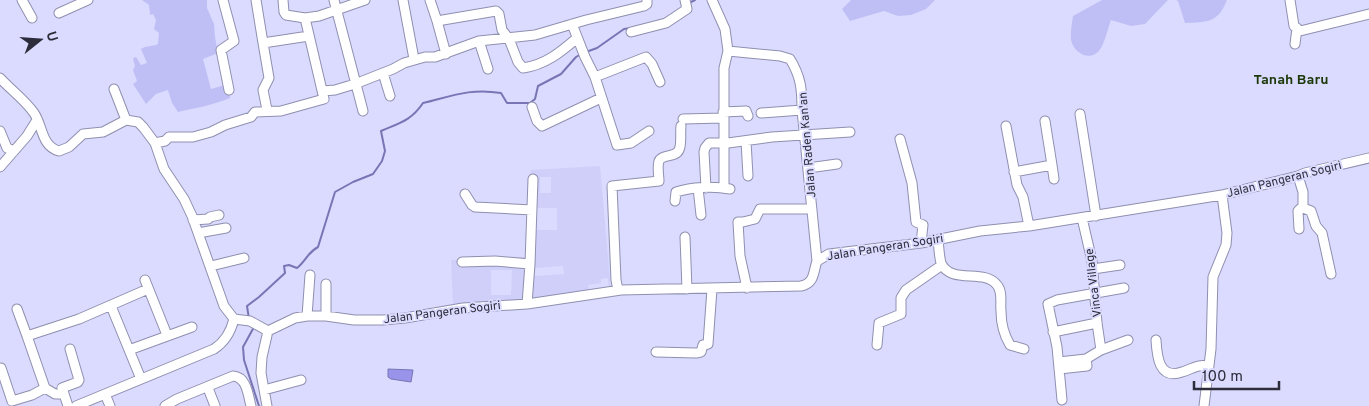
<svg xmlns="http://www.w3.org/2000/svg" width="1369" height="406" font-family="Overpass,sans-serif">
<rect width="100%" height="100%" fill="#dbdbff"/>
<path fill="#cfcffa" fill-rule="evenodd" d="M600,166L611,290L453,307L451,260L527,257L531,170ZM540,177H551V193H540ZM535,208H557V230H535ZM563,266L564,274L535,276L534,268ZM491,270H512L511,295H491ZM608,278L609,289L589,291L588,285L601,283V279Z"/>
<path fill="#c0bff5" d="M142,0H207V8L214,24L215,37L218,53L203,59L211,89L228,84L230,98C213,105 196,108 178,112L172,103L168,90L156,94L146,104L133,84L137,81L133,70L135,66L133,58L136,57L141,65L147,63L141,49C147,45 152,47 158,44L159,33L154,29L156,20L153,14L150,15L149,5Z
M851,0H935L926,9L911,15L898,16L884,11L850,21L842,9Z
M1102,0H1168L1145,24L1131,26L1111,20C1108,28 1106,38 1102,46C1094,63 1075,56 1071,40C1070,33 1072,23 1073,16Z
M1176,0H1227C1218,23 1208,22 1185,23L1178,1Z"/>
<path fill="#9994ea" stroke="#7875b5" d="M388,369L413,370L411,382L391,379L388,377Z"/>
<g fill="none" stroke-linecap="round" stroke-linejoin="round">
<path stroke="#7875b5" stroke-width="2" d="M689,3L695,0
M586,52L597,48L624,29L631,28
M249,319L247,306L259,297L285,273L284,266L289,265L297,268C306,261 307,253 318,247L335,192L353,182L373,174L382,161L385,151L381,131C399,123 411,121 423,103C452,96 470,88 501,93L507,103H530L535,99L538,86L561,74L576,57L581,54
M254,327L243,347L244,360L259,406"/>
<g stroke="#8f8fb0" stroke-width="11">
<path id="minor" d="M22,0L32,18
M223,0L234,41L221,50L229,90
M256,0L263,43L309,36
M334,0L363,111
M403,0L414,59
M430,0L437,21L496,11L499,14L502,30L509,39L518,62L523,68C545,65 561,52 577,38
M712,0L725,29L728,51L780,56L790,59C801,77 802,89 802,110L817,261
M1290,0L1294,26L1300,31L1369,14
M59,13L88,0
M305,18L319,16L365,0
M437,21L446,54
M572,24L585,57L595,77L617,145L631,143L649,131
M631,32L666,23L687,9L685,0
M479,41L488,69
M263,43L269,78L263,90L267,110
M1295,44L1297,28
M383,73L390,96
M595,77L646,57L652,64L660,82
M0,78C11,90 25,100 34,113C43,126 41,146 59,151L69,147L83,134L103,132L126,120L138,122L143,127L155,143L164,169L184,199L192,216L224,306L234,319L250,321L268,331
M114,89L126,120
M323,91L335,90L355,84L393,69L404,63L425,57H435L479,41L535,35L586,20L644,6L647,4V0
M532,107L537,121L542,126L601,98
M723,112L746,111L748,116
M761,113L802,110
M1080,114L1096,216
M683,119L723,118
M1006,126L1017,185L1023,197L1029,226
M0,131L7,148L14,151
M900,139L912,183L916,222L923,225L921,243
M746,141L748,176
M155,143L165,141L169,137H193L211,132L225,125L251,117L255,112L281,111L324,99L305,18L286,15L284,12L283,0
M1052,165L1054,179
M0,167L27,136L37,120
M808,168L837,164
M1014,172L1052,165L1045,121
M1298,176L1303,192V208H1301L1298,211L1299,229
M698,188L701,215
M706,188L704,152L705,148L709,143H728L772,137L850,132
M724,188V68L728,51
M465,194L472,205L475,207L532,210
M675,201L676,192C692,187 713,186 730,189
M1303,208L1311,211L1316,226L1322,233L1331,274
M1082,218L1092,261L1097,323L1101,350
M193,220L208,219L210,217L219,215
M198,233L226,228
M685,237L687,289
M938,240C939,247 939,256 941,263C951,285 984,268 997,285C1003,292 1000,303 1001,311C1001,323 1004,335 1010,345L1024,349
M462,262L495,261L530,264L527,304
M530,264L533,179
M211,266L244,258
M1093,269L1120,265
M145,280L167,335
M326,284V316
M747,288L740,256L738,222H743L755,219L760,209H812
M618,290L616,280L612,186L659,181C659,176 657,167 659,161C662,154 675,158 679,150C682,144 680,133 681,126
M111,306L141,379
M17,309L27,336
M307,316L310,275
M268,331L295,318L307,316H326L354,320H383L405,318L463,308L527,304L621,290L801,286C815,283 813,272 817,261L829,254L921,243L980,231L1029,226L1222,195L1298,176L1305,173L1369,158
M1053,332L1097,323
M1156,340C1157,357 1159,380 1182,372C1192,369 1197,364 1208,366
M877,345L879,323L901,314V298L906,290L942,265
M129,350L192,327
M656,352L696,353L701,352L703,345L708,344L712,289
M1059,362L1086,359L1101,350L1128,340
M1,368L12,401L32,395L45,388
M1059,369L1087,366L1086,359
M208,388L215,406
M264,390L301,380
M63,394H55L45,388L27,336L79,319L148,289
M105,394L110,406
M1062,400L1057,347L1048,304L1057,300L1124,288
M68,406L62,388L78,382L79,380L70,349
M76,406L214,349C225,342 231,331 234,319
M165,406L177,399L233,376C247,377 248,395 251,406
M267,406L261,373L262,357L268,331
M1204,406L1211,349L1213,277L1226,245L1227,233L1222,195"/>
</g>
<use href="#minor" stroke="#fff" stroke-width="9"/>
</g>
<g text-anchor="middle" stroke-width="4" stroke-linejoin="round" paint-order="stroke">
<g font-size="12" fill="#2c2c3a" stroke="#dbdbff">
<text transform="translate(807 145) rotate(-95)" y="4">Jalan Raden Kan'an</text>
<text transform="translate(1284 179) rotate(-14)" y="4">Jalan Pangeran Sogiri</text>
<text transform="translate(885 247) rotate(-9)" y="4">Jalan Pangeran Sogiri</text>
<text transform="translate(1093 283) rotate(-97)" y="4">Vinca Village</text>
<text transform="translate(442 312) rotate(-7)" y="4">Jalan Pangeran Sogiri</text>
</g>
<g font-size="14" font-weight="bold" fill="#1c3808" stroke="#dbdbff">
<text x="1291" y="84">Tanah Baru</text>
</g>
</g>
<g transform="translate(40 40) rotate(73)" stroke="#dbdbff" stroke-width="4" paint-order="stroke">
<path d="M0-4L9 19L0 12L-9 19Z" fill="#2c2c3a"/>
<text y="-8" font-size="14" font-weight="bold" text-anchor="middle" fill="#2c2c3a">U</text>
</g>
<path d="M1194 381v8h85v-8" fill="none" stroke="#2c2c3a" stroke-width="2.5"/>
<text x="1202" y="381" font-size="15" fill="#2c2c3a" stroke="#dbdbff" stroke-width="4" paint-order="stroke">100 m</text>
</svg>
